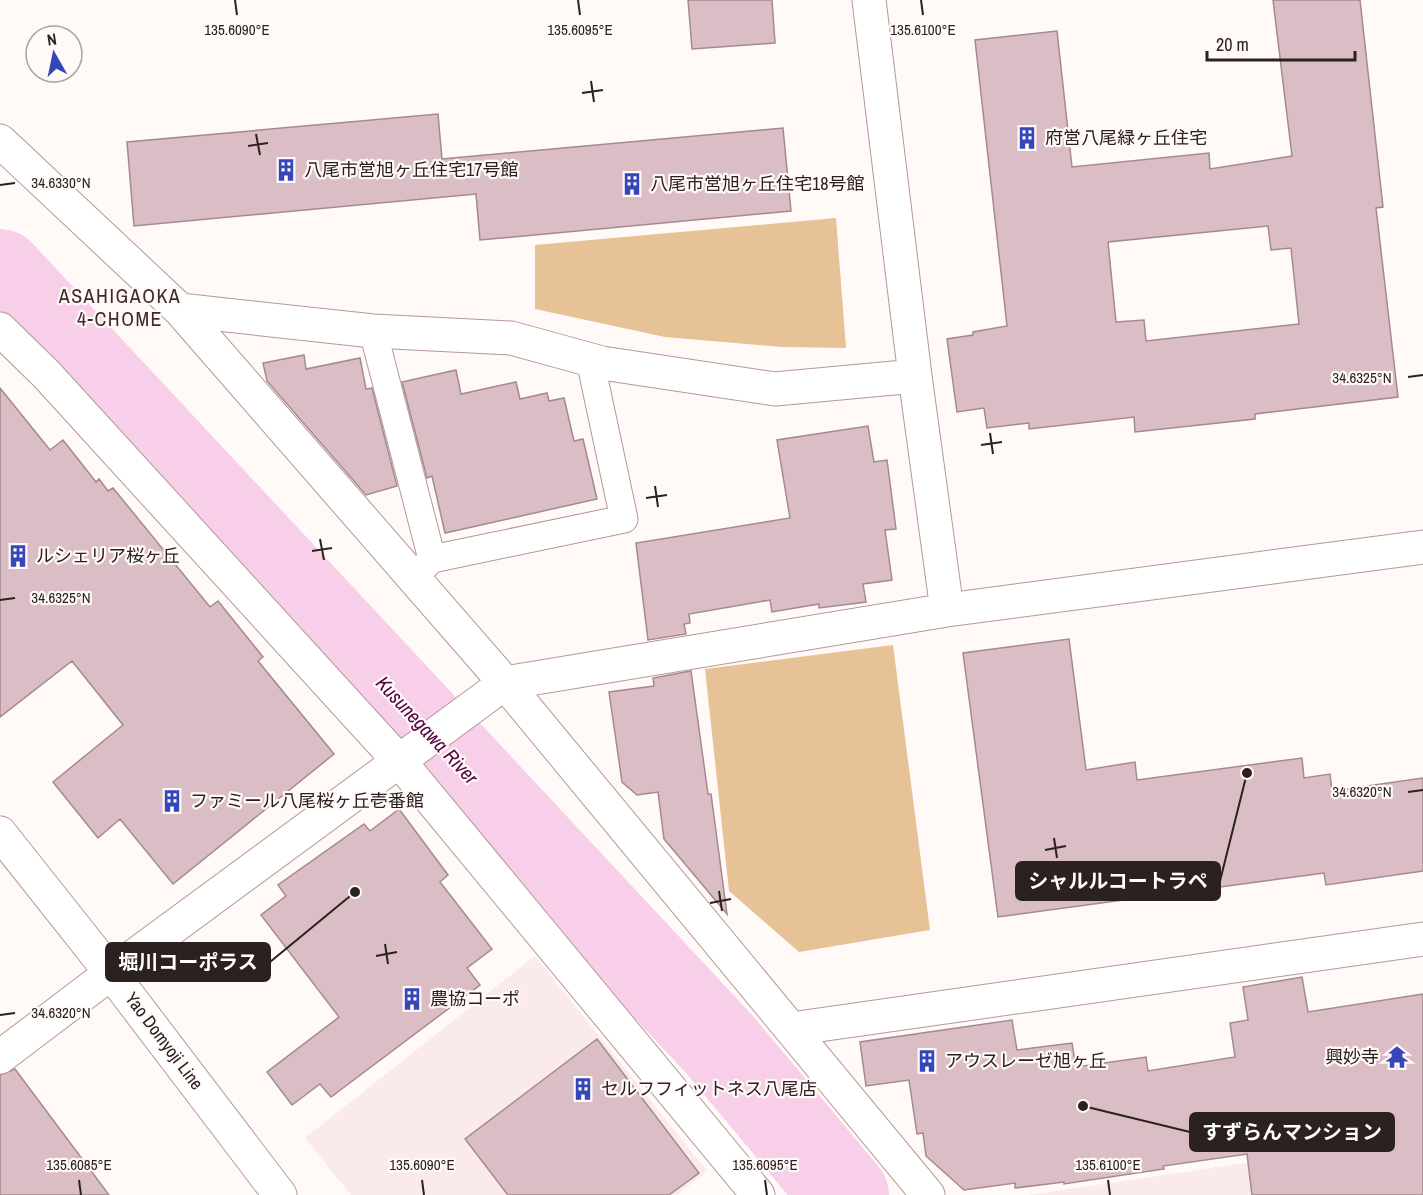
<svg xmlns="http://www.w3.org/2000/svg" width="1423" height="1195" font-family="'Archivo Narrow','Noto Sans JP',sans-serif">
<rect width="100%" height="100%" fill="#fff9f8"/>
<path fill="#faeae9" d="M535,956L707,1171L677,1195H351L305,1138Z
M1423,1137V1195H1028Z"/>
<path fill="#e7c296" d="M836,218L846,348L782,347L665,337L535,309V245Z
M893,645L930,930L799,952L729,891L705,669Z"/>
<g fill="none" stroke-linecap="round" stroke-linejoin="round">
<path stroke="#f8cfe9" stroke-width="88" d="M0,273L720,1045L845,1195"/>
</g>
<path fill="#dbbec5" stroke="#a4898f" stroke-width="1.5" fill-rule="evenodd" d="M688,0H772L775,43L692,49Z
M1273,0H1360L1383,207L1376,208L1398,397L1255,414V419L1135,432L1134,417L1029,429V423L987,428L984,408L957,412L947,339L973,335V332L1007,326L975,40L1057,31L1072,167L1209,153L1210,169L1292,156ZM1268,226L1271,250L1291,248L1299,324L1146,341L1144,320L1116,322L1108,242Z
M438,114L442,159L783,128L791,211L480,240L476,194L134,226L127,142Z
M304,355L306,369L360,358L366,389L372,388L397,486L366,495L267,381L263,363Z
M456,370L461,394L516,382L520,399L547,393L549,401L564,398L574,441L583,439L597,499L445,533L432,476L427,478L402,382Z
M0,388L50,450L63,440L96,482L99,479L108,491L113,488L210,607L218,601L263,657L258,661L334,754L173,884L120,819L98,838L53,782L123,725L72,661L0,717Z
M868,426L874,462L887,460L896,529L885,530L892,580L863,584L866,602L819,608V604L772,612L770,600L689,614L690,623L684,624L686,634L648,640L636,543L790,518L777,440Z
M1069,639L1086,770L1135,762L1137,780L1302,758L1304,778L1330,774L1332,791L1423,778V871L1326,885L1324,873L998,917L963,653Z
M691,671L708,794H711L727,914L664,839L658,792L637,795L622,782L609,692L654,686L653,678Z
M399,809L448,875L440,882L492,949L467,968L480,985L331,1097L320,1084L292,1105L267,1072L339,1017L261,915L286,896L278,885L364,824L370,831Z
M1302,977L1308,1012L1423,994V1195H1252L1247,1154L1163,1166L1164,1169L1064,1184V1182L1015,1188V1183L964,1190L926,1156L923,1133L917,1134L909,1080L866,1086L860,1042L1012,1020L1017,1050L1072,1043L1076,1067L1146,1057L1148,1071L1235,1057L1230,1023L1248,1020L1243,987Z
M597,1039L699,1173L669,1195H508L465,1139Z
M15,1069L109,1195H0V1075Z"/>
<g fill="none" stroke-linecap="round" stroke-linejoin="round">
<g stroke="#b49995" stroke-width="29">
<path id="lane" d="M373,331L432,559L420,571
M432,559L624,519L590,360"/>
</g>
<g stroke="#b49995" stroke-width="35">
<path id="street" d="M869,0L915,376L947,610
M0,141L180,310L505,683L928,1195
M180,310L373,331L511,338L602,363L775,389L915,376
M0,329L47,375L400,762L758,1195
M791,1029L1423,939
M0,1057L111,973L505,683L947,610L1423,547"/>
</g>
<g stroke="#b49995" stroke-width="35">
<path id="secondary" d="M0,833L111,973L280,1195"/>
</g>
<use href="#lane" stroke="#fff" stroke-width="27"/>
<use href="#street" stroke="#fff" stroke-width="33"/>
<use href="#secondary" stroke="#fff" stroke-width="33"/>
</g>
<path fill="none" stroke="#2b211f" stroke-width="2" d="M235,0L237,15M578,0L580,15M921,0L923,15M591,81L594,102M582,93L603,90M256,134L260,155M248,146L268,143M0,185L15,183M1408,377L1423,375M990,433L993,454M981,445L1002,442M655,486L658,507M646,498L667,495M320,539L324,560M312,551L332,548M0,600L15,598M1408,792L1423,790M1054,838L1057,858M1045,850L1066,846M719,891L722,911M710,903L731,899M385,944L388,964M376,956L397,952M0,1015L15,1013M79,1180L81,1195M422,1180L424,1195M765,1180L767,1195M1108,1180L1110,1195"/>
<defs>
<g id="building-bare" transform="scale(1.8)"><path d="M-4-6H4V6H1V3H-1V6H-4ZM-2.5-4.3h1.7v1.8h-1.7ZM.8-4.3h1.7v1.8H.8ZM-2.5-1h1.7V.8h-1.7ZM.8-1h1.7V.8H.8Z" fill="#3546b8" stroke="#fff9f8" stroke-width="2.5" paint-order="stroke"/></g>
<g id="temple-bare" transform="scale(1.8)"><path d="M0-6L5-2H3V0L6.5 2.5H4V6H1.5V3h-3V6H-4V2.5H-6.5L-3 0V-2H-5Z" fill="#3546b8" stroke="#fff9f8" stroke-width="2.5" paint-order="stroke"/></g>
</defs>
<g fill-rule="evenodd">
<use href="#building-bare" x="1027" y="138"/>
<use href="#building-bare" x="286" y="170"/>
<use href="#building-bare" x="632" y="184"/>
<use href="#building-bare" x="18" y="556"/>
<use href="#building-bare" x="172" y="801"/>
<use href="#building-bare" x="412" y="999"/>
<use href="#temple-bare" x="1397" y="1057"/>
<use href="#building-bare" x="927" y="1061"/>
<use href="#building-bare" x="583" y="1089"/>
</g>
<g text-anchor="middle" stroke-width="4.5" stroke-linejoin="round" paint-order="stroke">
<g font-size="18" fill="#2b211f" stroke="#fff9f8" text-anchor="start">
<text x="1045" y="144">府営八尾緑ヶ丘住宅</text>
<text x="304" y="176">八尾市営旭ヶ丘住宅17号館</text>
<text x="650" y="190">八尾市営旭ヶ丘住宅18号館</text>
<text x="36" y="562">ルシェリア桜ヶ丘</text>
<text x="190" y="807">ファミール八尾桜ヶ丘壱番館</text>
<text x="430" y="1005">農協コーポ</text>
<text x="1379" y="1063" text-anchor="end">興妙寺</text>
<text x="945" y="1067">アウスレーゼ旭ヶ丘</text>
<text x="601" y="1095">セルフフィットネス八尾店</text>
</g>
<g font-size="18" fill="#2b211f" stroke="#fff9f8">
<text transform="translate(164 1041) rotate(53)" y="6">Yao Domyoji Line</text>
</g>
<g font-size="20" letter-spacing="1.5" fill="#402a28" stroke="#fff9f8">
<text x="120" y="303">ASAHIGAOKA<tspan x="120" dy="23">4-CHOME</tspan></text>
</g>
<g font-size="20" font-style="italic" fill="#530442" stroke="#fff9f8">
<text transform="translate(427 730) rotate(47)" y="7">Kusunegawa River</text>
</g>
</g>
<g font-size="15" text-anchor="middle" fill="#2b211f" stroke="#fff9f8" stroke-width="4.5" stroke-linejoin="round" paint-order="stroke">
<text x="237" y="35">135.6090°E</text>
<text x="580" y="35">135.6095°E</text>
<text x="923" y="35">135.6100°E</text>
<text x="61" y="188">34.6330°N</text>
<text x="1362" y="383">34.6325°N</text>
<text x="61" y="603">34.6325°N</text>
<text x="1362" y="797">34.6320°N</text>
<text x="61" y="1018">34.6320°N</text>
<text x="79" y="1170">135.6085°E</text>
<text x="422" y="1170">135.6090°E</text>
<text x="765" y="1170">135.6095°E</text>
<text x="1108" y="1170">135.6100°E</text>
</g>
<path fill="none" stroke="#2b211f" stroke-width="2" d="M1247 773L1220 881M355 892L270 962M1083 1106L1190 1132"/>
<g fill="#2b211f" stroke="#fff9f8" stroke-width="2">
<circle cx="1247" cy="773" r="6"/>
<circle cx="355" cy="892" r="6"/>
<circle cx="1083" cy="1106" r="6"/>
</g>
<g fill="#2b211f" stroke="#2b211f" stroke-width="2">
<rect x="1016" y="862" width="204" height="38" rx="6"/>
<rect x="106" y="943" width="164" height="38" rx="6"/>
<rect x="1190" y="1113" width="204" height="38" rx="6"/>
</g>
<g font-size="20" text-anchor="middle" font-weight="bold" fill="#fff">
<text x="1118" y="888">シャルルコートラペ</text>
<text x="188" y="969">堀川コーポラス</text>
<text x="1292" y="1139">すずらんマンション</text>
</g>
<g transform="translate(54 54) rotate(351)"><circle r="28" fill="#fff9f8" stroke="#aaa3a1" stroke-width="1.5"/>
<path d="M0-4.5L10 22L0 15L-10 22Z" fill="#3546b8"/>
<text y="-9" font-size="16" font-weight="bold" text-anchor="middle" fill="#2b211f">N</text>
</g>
<path d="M1207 51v9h148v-9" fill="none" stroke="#2b211f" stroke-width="3"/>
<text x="1216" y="51" font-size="18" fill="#2b211f" stroke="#fff9f8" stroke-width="4.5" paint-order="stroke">20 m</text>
</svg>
